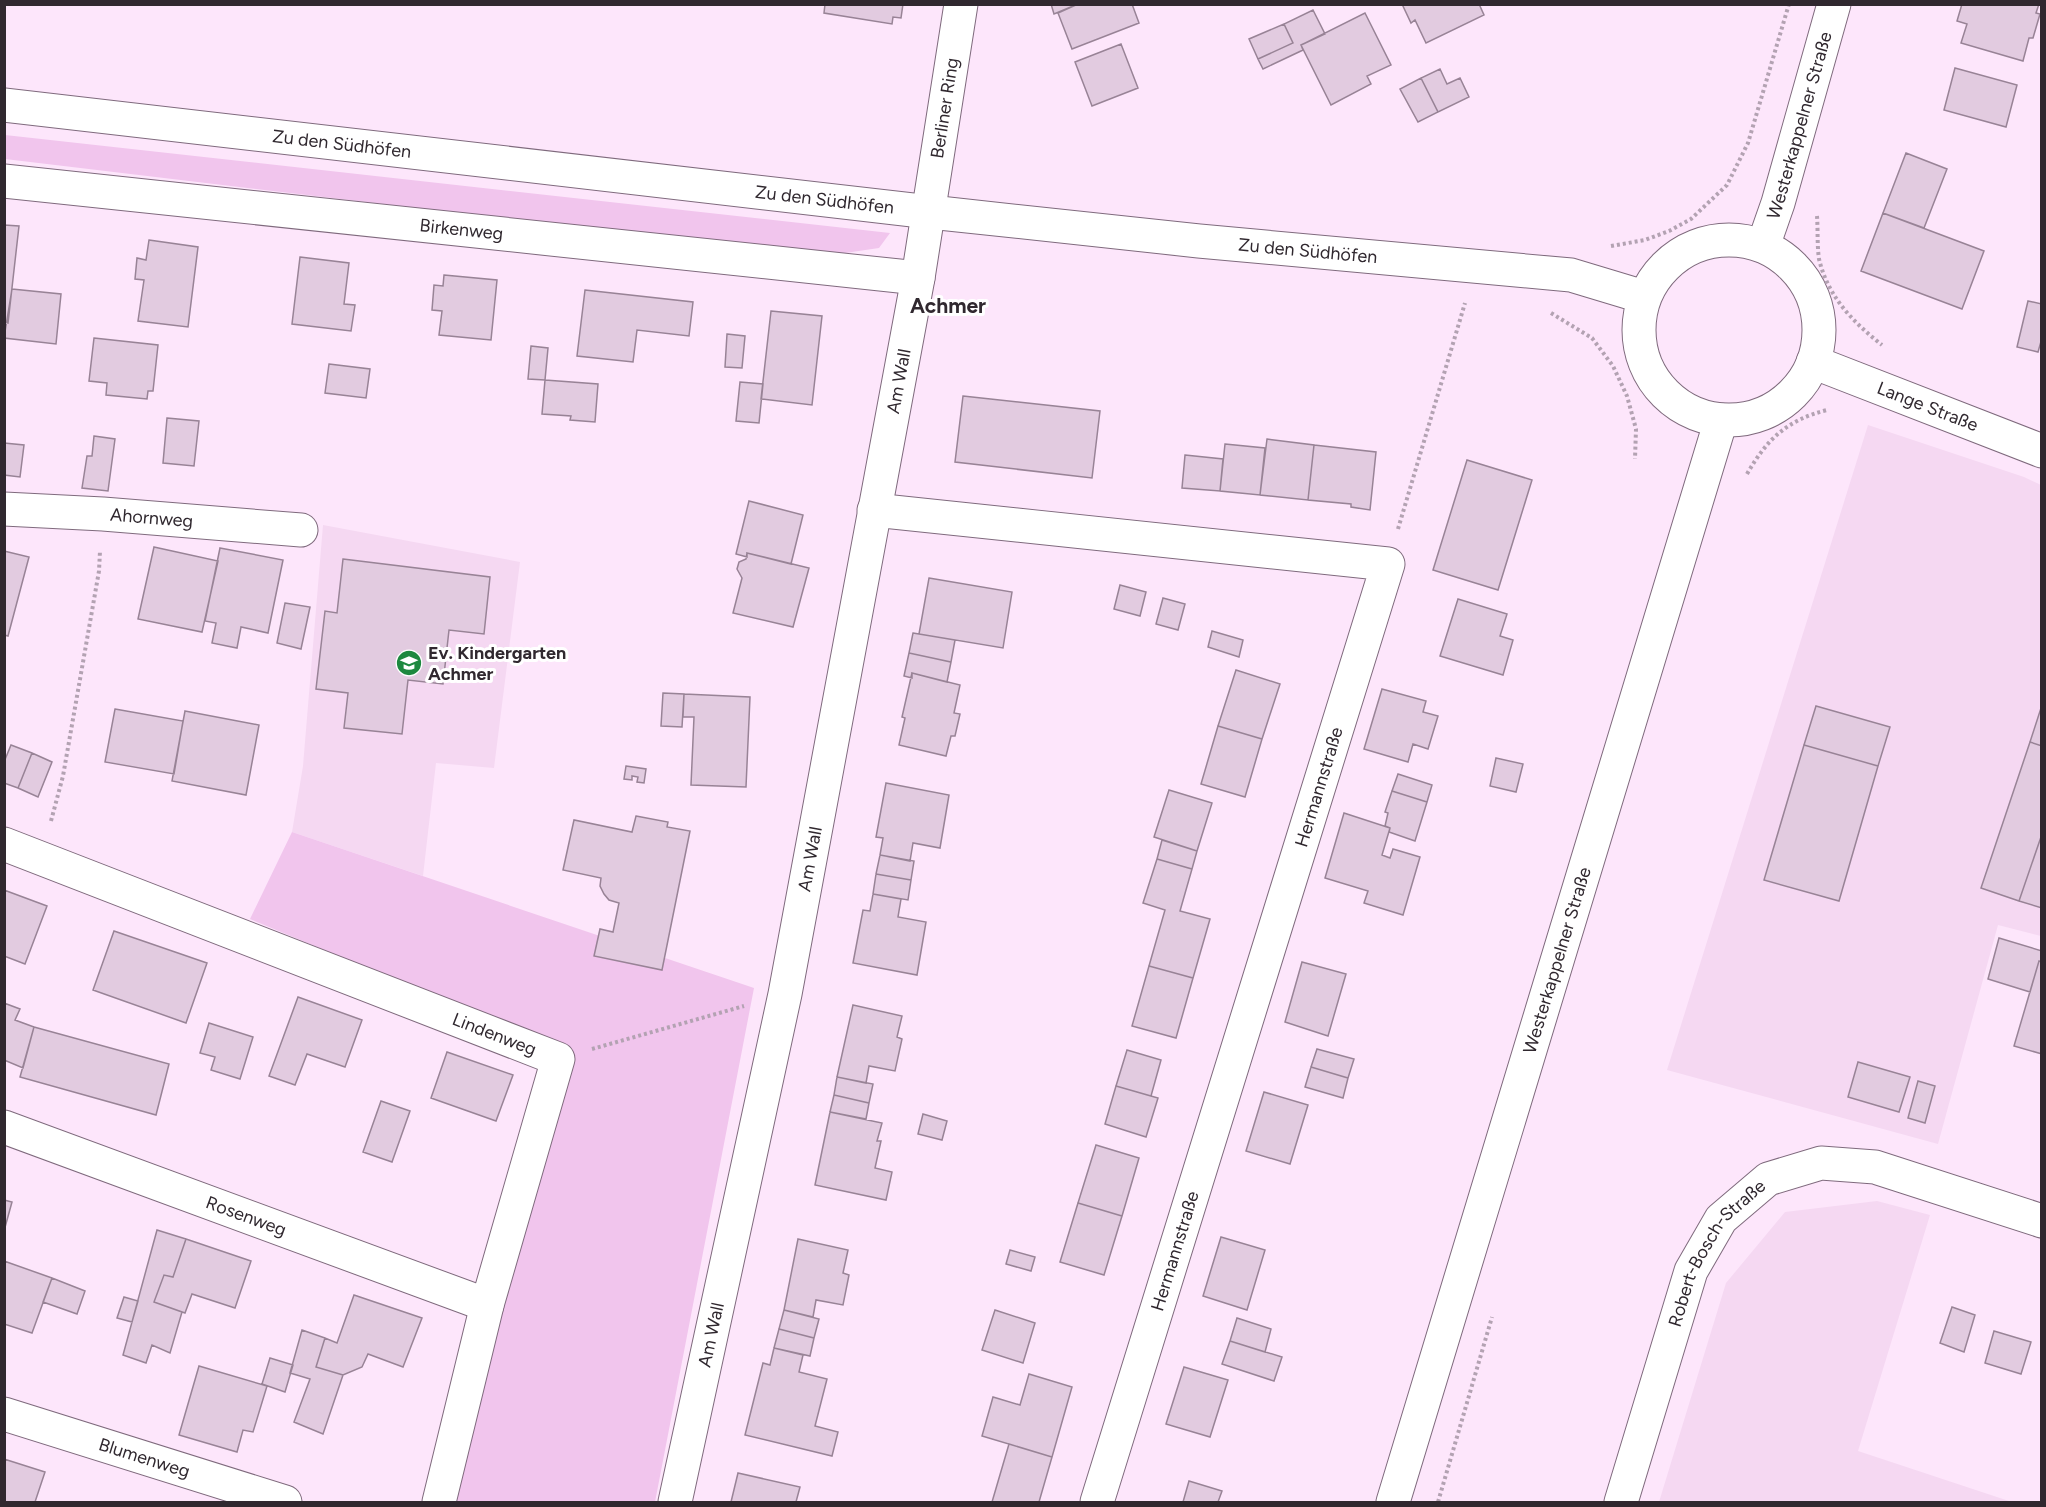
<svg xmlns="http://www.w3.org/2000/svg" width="2046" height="1507" font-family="Figtree,sans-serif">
<rect width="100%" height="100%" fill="#fde6fb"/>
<path fill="#f5d8f2" d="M1868,425L2024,477L2041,485V936L1998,925L1938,1144L1667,1070Z
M323,525L520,562L494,768L436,763L423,876L292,832L303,766Z
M1877,1201L1930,1215L1858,1451L2012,1502H1659L1726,1283L1785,1212Z"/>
<path fill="#f1c5ed" d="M5,135L890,233L879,248L845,253L803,254L5,159Z
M292,832L754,988L655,1502H453L568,1051L250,919Z"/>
<path fill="#e2cbe0" stroke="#988396" stroke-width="1.5" d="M825,4H903L901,18L893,17L892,24L824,13Z
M1051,4H1078L1054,14Z
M1078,4H1132L1139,23L1072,49L1058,13Z
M1402,4H1479L1484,15L1426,43L1415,20L1411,23Z
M1962,4H2039L2036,13L2040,14L2033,38H2029L2023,61L1961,43L1967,24L1957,21Z
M1313,10L1325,34L1301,45L1303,50L1263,69L1258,59L1293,43L1284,24Z
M1365,13L1391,65L1367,76L1371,84L1331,105L1301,45Z
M1284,24L1293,43L1258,59L1249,39Z
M1121,44L1138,88L1092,106L1075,62Z
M1955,68L2017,85L2006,127L1944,110Z
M1440,69L1447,84L1460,78L1469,97L1438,112L1421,78Z
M1421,78L1438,112L1418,122L1400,89Z
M1906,153L1947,169L1924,228L1883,213Z
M1883,213L1984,251L1962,309L1861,271Z
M4,225L19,226L8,323L4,322Z
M149,240L198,247L188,327L138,321L144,280L135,279L137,258L146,260Z
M300,257L349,263L344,304L355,305L351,331L292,324Z
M444,275L497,280L491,340L439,335L442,311L432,310L434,285L443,286Z
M12,289L61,294L56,344L4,338Z
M585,290L693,302L689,336L637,330L633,362L577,356Z
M2028,301L2042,304V338L2038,352L2017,347Z
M771,311L822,316L812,405L761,399Z
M727,334L745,336L742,368L725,367Z
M94,338L158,345L153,391H148L147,399L106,395L107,383L89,381Z
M531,346L548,348L545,380L528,379Z
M329,364L370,369L366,398L325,393Z
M545,380L598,384L595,422L570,420L571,416L542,414Z
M740,382L763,384L759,423L736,421Z
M963,396L1100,411L1092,478L955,462Z
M167,418L199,421L194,466L163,463Z
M94,436L115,439L108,491L82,488L87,456H92Z
M1267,439L1314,445L1308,500L1260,495Z
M4,443L24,445L20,477L4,475Z
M1225,444L1265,448L1260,495L1220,491Z
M1314,445L1376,452L1370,510L1351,507V504L1308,500Z
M1185,455L1223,459L1220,491L1182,488Z
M1467,460L1532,480L1498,590L1433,570Z
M749,501L803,515L791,564L747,553V557L736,554Z
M154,547L218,561L202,632L138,619Z
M220,548L283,560L268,633L241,627L237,648L212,643L216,623L205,621Z
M4,551L29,557L8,636L4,635Z
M747,553L809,568L793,627L733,613L742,578L737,569L739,562L746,559Z
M343,559L490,577L484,634L449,630L443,684L408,680L402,734L344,728L348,693L316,689L325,611L337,613Z
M929,578L1012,592L1003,648L919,634Z
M1120,585L1146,592L1140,616L1114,609Z
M1163,598L1185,604L1178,630L1156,624Z
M1458,599L1507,614L1500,636L1513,640L1503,675L1440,656Z
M285,603L310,607L301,649L277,643Z
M1212,631L1243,640L1239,657L1208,647Z
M913,633L955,640L951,662L909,653Z
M909,653L951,662L947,682L912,673V678L904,676Z
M1236,670L1280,684L1262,739L1218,726Z
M912,673L960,685L954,713L960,714L955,736H951L946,756L899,745L905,718L902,717Z
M1382,689L1426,701L1423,712L1438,716L1428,749L1413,744L1408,762L1364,749Z
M663,693L684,694L682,727L661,726Z
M684,694L750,697L746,787L691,785L694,717H683Z
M2042,705V746L2030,742Z
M1816,706L1890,727L1878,766L1804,745Z
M115,709L183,721L174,774L105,762Z
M185,711L259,725L246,795L172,781Z
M1218,726L1262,739L1245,797L1201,784Z
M2030,742L2042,746V834L2019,901L1981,888Z
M11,745L32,753L18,788L4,783V762Z
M1804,745L1878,766L1839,901L1764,880Z
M32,753L52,762L38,797L18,788Z
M1496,758L1523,764L1516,792L1490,786Z
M626,766L646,769L644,783L637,782L638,777L632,776V780L624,779Z
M1398,774L1432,785L1427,802L1392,791Z
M886,783L949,795L940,848L913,843L910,861L880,855L883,838L876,837Z
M1169,790L1212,803L1197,851L1154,837Z
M1392,791L1427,802L1415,841L1389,832L1390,828L1385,826L1388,813L1385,812Z
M1344,813L1390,828L1382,855L1390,858L1393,849L1420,857L1403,915L1364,903L1368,891L1325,878Z
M636,816L668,822L667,827L690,831L662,970L594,956L600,929L613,932L619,903L609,900L604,894L600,886L601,878L563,870L574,820L632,832Z
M2042,834V908L2019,901Z
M1162,840L1197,851L1192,869L1157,859Z
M880,855L914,861L911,880L876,874Z
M1157,859L1192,869L1180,911L1210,919L1193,978L1149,966L1165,910L1143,903Z
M876,874L911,880L908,900L873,894Z
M4,890L47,906L25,964L4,956Z
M873,894L901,899L898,917L926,922L917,975L853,963L863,910L870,911Z
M114,931L207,963L186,1023L93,990Z
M1999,938L2042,951V962L2039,961L2030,992L1988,979Z
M2039,961L2042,962V1054L2014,1046Z
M1302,962L1346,974L1328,1036L1285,1022Z
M1149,966L1193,978L1176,1038L1132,1026Z
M298,997L362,1020L345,1067L307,1054L295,1085L269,1076Z
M4,1003L20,1009L15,1020L34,1027L23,1068L4,1060Z
M853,1005L902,1016L897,1037L902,1039L895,1071L869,1066L866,1083L837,1077Z
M209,1023L253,1037L240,1079L211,1070L215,1057L200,1053Z
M34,1027L169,1064L156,1115L20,1077Z
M1317,1049L1354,1059L1348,1078L1311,1067Z
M1127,1050L1161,1060L1151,1096L1116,1086Z
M447,1052L513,1075L496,1121L431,1098Z
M1858,1062L1910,1077L1899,1112L1848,1097Z
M1311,1067L1348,1078L1343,1098L1305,1087Z
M837,1077L873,1084L869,1103L834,1095Z
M1918,1081L1935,1086L1925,1123L1908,1118Z
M1116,1086L1158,1098L1146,1137L1105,1124Z
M1264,1092L1308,1105L1290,1164L1246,1151Z
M834,1095L869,1103L866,1119L830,1112Z
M381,1101L410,1111L392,1162L363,1152Z
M830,1112L882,1123L877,1141H881L875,1168L892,1172L886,1200L815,1185Z
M923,1114L947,1121L942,1140L918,1134Z
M1096,1145L1139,1158L1122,1216L1078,1203Z
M4,1200L12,1202L4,1231Z
M1078,1203L1122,1216L1104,1275L1060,1262Z
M157,1230L186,1239L173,1277L164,1275L154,1302L182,1312L170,1353L152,1345L146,1363L123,1355Z
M1221,1237L1265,1250L1247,1310L1203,1296Z
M186,1239L251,1261L235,1308L192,1294L185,1313L154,1302L164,1275L173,1277Z
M798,1239L848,1250L843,1273L849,1275L843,1305L816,1300L813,1317L784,1310Z
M1010,1250L1035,1257L1031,1271L1006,1264Z
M4,1261L52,1278L32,1333L4,1324Z
M52,1278L85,1291L77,1314L43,1302Z
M354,1295L422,1318L403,1367L368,1354L362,1367L343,1375L316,1367L325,1338L337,1343Z
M124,1297L138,1301L132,1322L117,1318Z
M1952,1307L1975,1315L1964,1352L1940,1343Z
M784,1310L819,1319L814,1338L779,1329Z
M995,1310L1035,1323L1023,1363L982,1350Z
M1237,1318L1271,1329L1265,1352L1230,1341Z
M779,1329L814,1338L810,1356L774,1348Z
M302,1330L325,1338L316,1367L343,1375L323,1434L294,1422L310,1379L290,1373Z
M1994,1331L2031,1342L2021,1374L1985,1363Z
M1230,1341L1282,1357L1274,1381L1222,1364Z
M774,1348L803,1355L799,1372L827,1379L815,1426L838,1432L832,1456L745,1435L763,1363L770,1365Z
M270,1358L293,1365L285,1392L262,1384Z
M199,1366L267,1386L253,1432L243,1430L237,1452L179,1435Z
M1184,1367L1228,1380L1210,1437L1166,1424Z
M1029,1374L1072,1387L1052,1457L982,1436L993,1397L1020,1405Z
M1009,1444L1052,1457L1039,1502H992Z
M4,1459L45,1472L35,1502H4Z
M738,1473L800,1487L796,1502H731Z
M1189,1481L1222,1491L1218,1502H1183Z"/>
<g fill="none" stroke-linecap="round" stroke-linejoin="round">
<g stroke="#7f6a7d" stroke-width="35">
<g id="minor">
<path id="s1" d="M4,181L918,278"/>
<path id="s2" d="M4,509L103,514L301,530"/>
<path d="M874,510L1388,564L1097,1502"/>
<path id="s3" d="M4,844L558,1059L487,1305L439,1502"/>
<path id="s4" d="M4,1127L487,1305"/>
<path id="s5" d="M4,1414L285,1502"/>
<path id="s6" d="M675,1502L785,994L918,278L961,4"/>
<path id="s7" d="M1621,1502L1691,1271L1721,1219L1768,1179L1821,1163L1875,1167L2042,1221"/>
</g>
</g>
<g stroke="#7f6a7d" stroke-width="35">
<g id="tertiary">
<path id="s8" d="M4,105L930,212L1199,241L1571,275L1644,297"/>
<path id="s9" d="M1813,362L2042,451"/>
</g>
</g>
<g stroke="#7f6a7d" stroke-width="35">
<g id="secondary">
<circle cx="1729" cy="330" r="90"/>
<path id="s10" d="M1763,246L1778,203L1834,4"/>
<path id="s11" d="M1393,1502L1721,420"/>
</g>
</g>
<path stroke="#b3a2b2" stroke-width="4" stroke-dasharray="3 3" stroke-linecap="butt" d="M1817,216C1818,230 1817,245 1819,259C1828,297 1853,322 1882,345
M1611,246L1645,240L1669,231L1691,219L1727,185L1748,143L1789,4
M1551,313L1592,338L1613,366L1627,396L1636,429L1635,459
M1747,474C1767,439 1787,420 1827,410
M1398,529L1465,303
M51,821L63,776L99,571L100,551
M592,1049L744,1006
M1438,1502L1492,1317"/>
<use href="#minor" stroke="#fff" stroke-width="33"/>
<use href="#tertiary" stroke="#fff" stroke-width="33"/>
<use href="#secondary" stroke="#fff" stroke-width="33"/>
</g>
<defs>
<g id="school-disc" transform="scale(1.35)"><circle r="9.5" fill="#1d883f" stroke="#fff"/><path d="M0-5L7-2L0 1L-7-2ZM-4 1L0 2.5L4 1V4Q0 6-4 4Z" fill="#fff"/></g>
</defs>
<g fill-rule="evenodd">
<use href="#school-disc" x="409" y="663"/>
</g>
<g text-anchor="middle" stroke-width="6" stroke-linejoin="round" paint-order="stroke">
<g font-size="18" fill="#30282f" stroke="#fff">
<text dy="6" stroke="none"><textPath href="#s6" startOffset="1420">Berliner Ring</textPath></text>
<text dy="6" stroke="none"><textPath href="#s10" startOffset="126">Westerkappelner Straße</textPath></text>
<text dy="6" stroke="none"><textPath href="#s8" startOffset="340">Zu den Südhöfen</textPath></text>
<text dy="6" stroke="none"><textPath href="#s8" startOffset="826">Zu den Südhöfen</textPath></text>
<text dy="6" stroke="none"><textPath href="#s1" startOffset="460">Birkenweg</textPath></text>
<text dy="6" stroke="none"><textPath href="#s8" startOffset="1312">Zu den Südhöfen</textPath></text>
<text dy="6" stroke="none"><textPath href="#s6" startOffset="1143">Am Wall</textPath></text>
<text dy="6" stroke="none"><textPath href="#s9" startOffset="123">Lange Straße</textPath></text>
<text dy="6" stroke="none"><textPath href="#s2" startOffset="148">Ahornweg</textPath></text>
<text transform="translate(1319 787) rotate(-73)" y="6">Hermannstraße</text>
<text dy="6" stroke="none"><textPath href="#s6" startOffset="657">Am Wall</textPath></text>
<text dy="6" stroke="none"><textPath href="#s11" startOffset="566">Westerkappelner Straße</textPath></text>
<text dy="6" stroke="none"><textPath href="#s3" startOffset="526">Lindenweg</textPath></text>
<text dy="6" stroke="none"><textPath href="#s4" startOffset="258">Rosenweg</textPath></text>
<text transform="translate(1175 1251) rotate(-73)" y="6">Hermannstraße</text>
<text dy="6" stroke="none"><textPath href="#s7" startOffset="270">Robert-Bosch-Straße</textPath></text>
<text dy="6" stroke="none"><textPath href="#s6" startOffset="171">Am Wall</textPath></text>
<text dy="6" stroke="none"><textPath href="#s5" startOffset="147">Blumenweg</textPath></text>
</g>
<g font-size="18" font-weight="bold" fill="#30282f" stroke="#fff" text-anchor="start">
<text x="428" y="659">Ev. Kindergarten<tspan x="428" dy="21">Achmer</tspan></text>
</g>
<g font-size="21" font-weight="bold" fill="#30282f" stroke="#fff">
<text x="948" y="313">Achmer</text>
</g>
</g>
<rect width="2046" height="1507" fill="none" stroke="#30282f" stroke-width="12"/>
</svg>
